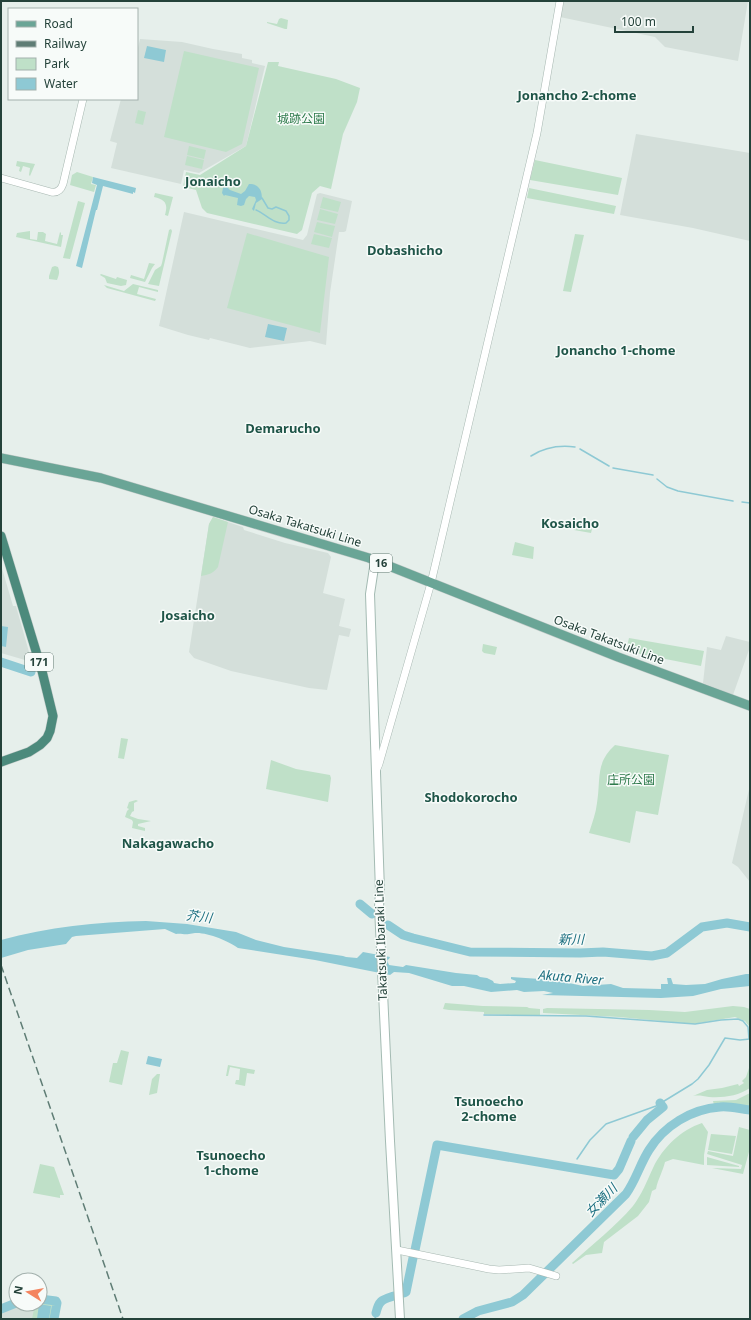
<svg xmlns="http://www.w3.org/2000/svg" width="751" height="1320" font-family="'Noto Sans','Noto Sans JP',sans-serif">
<rect width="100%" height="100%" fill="#e6efeb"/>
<path fill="#d4dfda" d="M563,1H748L738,61L665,47L655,37L560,17Z
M140,39L182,42L213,49L242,54V58L252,60V63L265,66L246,146L199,173L184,170L181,184L111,168L117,143L110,141L121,99H137V52Z
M636,134L750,153V241L693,228L620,215Z
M320,193L352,201L346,231L344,232H339L330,293L326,345L310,341L250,348L210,338L209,340L188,335L159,326L184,212L303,240L307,235L317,194Z
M213,517L243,527L244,530L285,543L328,553L331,557L323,593L345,599L339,626L351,629L349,637L339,635L327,690L309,688L231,671L194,658L189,652L209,524Z
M1,565L13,606H16L31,659L25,660L1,653Z
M726,636L750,642V647L733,695L703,683L707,647L721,650Z
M750,785V882L738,867L732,863Z
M40,1300L55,1301L56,1303L53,1319H1V1311L16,1304H40Z"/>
<path fill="#bfe0c8" d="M281,18L288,20L287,29H285L267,23V22L277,24L279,19Z
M184,51L259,68L242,144L226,152L164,137Z
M268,62H279L278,66L336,79L360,88L357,102L343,134L331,189L320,186L312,193L302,230L297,234L207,213L202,208L196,190L183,187L186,172L200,175L246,146Z
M138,110L146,112L143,125L135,123Z
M189,146L206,150L204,159L187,155Z
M187,156L204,160L202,169L185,165Z
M535,160L622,178L618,195L530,180Z
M17,161L35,164L30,176L29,175L30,168L23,166L21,172L19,171L20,167L16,166Z
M77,172L93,177L91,184L96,185L94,192L70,185L72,175Z
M529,188L616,206L614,214L527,198Z
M155,193L173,197L168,216L165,215C168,204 166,200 154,197Z
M323,197L341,202L338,212L320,208Z
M78,201L85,203L70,259L63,258Z
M320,209L338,214L335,224L317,220Z
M317,222L335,226L332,237L314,232Z
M171,229L172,231L159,286L148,284L155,270L161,266L162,263L169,230Z
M30,231V239L37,240L38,232H43L46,234L45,241L57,244L60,232L61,233V235H63L61,247L16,237L17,233Z
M247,233L329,257L320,333L227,308Z
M314,234L332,238L329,248L311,244Z
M575,234L584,235L571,292L563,291Z
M149,263L155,264L152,268L145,282L130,278L131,275L144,279Z
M55,266L58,267C60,272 59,275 57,280L49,279V276L52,267Z
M101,274L116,279L117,277L127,280L126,285L121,286L107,283L105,278L100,275Z
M133,284L158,290V292L139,287L137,294L156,299L155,301L107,288L104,285L124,291Z
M213,517L228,522L218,567C214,573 208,575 201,576L209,524Z
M576,521L592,524L593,525L591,533L574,530Z
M515,542L534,547L533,559L512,555Z
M629,638L704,651L701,666L635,653L626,651Z
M483,644L497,647L495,655L484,653L482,651Z
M121,738L128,739L124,759L118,758Z
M615,745L669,755L658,815L636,811L630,843L589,833C592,823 596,813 597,803C601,779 595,763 615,745Z
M271,760L296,769L330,775L331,778L328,802L266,789Z
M136,800L138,801L134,803V811L132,812L130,816L138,819L151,821L138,824V826L145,828V831L132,828L133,822L132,820L125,817L127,811L129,809L127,808L129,802Z
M445,1003L483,1006L527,1007L529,1008L540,1009V1016L484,1014V1012L449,1010L443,1009Z
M733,1006L744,1007L750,1009V1033L749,1026L745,1021L735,1017L693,1024L619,1017L543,1013V1009L547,1008L649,1010L685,1012Z
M121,1050L129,1052L122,1085L109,1082L113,1063H117Z
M228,1065L255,1070L254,1074L247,1073L245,1086L235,1084L236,1080H239L240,1069L230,1067L228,1076H226Z
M749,1068L750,1069V1088C738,1096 723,1098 709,1097C703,1096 698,1095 693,1096L707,1090L722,1088L738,1084L739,1086L744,1083L742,1081L746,1077Z
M157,1074H160L157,1093L149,1095L152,1079Z
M750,1093V1106L728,1104L714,1105L713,1101L736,1100Z
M702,1123L708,1132L704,1155V1165L673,1159L665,1162C663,1171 658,1179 656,1189L652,1191L649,1202L638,1216L604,1242L602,1253L586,1255L573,1264L572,1263C592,1245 616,1226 633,1206C642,1194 647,1181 653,1168C663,1147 681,1130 702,1123Z
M739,1127L750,1130V1148L743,1174L712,1168L741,1169L742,1165L707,1154L708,1151L733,1156Z
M711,1134L736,1136L732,1154L708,1150Z
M707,1157L739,1166V1167L707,1165Z
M40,1164L54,1167L64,1195H60V1198L33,1193Z
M40,1300L56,1303L53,1319H32L35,1304H40Z"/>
<path fill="#8ec9d4" d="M147,46L166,50L164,62L144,58Z
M93,177L136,188L135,193L133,192V194L103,186L97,210H96L82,268L76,266L97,185L92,183Z
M249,184C259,184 262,190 262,199L256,203L254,211L252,209L256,200L255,197L249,196L246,199L244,205L241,206L237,205L238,198L225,195L224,196L222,193L223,188L227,187L230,190L241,194L245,191Z
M268,324L287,328L284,341L265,337Z
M1,626L8,627L6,647L1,646Z
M146,921L187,924L236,932L256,940L284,947L343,956L346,957L357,958L363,952L390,957L389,959L387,960L389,965L403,967L406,965L456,973L477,975L480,977L487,978L493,981L494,983L500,984L515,983L516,981L511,979V977L555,980L583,986L611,984L623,988L661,989V984H668L667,978H671L673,984L686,985L705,984L722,979L746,974H750V986L721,989L693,996L661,998L542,995L553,993L544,991L524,992L517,990L491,992L464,986H452L409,973L394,972L390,975L315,960L238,948C229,941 207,932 195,933C193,933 191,934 189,934C184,935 181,933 176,934L165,929L76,936L72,937L66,944L28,950L1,958V940C48,927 97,922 146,921Z
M148,1056L162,1059L160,1067L146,1064Z
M39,1304L51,1306L49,1319H37Z"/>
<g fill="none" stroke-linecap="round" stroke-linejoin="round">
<path stroke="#8ec9d4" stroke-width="1.5" d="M256,210C266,214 274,225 286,223L289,220V216L286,211L276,207L272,209L268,208L262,198
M580,449L609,466
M531,456C545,447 559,445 575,447
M613,468L653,475
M657,479L667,487L678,491L733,501
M742,502L750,503
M484,1015L586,1016L695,1024L721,1020L738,1019L743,1021L748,1027L749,1039
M577,1159L590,1140L606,1124L656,1106L692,1084L698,1079L709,1065L725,1038L740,1040L750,1039
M375,1319L376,1313"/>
<path stroke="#8ec9d4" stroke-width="9" d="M1,662L31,672
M360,904L372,914
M388,925L403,935L413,938L470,952L580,953L603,952L652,956L667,953L702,927L727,923L750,927
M633,1137L647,1120L663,1107L660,1103
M415,1250L437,1145L614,1175L619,1169L631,1141
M404,1293L406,1292L413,1258
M40,1299L56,1301L57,1303L54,1319
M1,1309L16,1303
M376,1313C379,1300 382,1300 394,1296
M463,1319L478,1311L512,1302L523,1295L626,1194C636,1180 640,1164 649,1150C664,1126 691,1109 720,1107C730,1106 740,1109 750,1110"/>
<g stroke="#a8b8b2" stroke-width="8">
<path id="tertiary" d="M1,178L51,192C57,193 61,190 63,184L83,99
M376,771L379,764L431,583L537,133L560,1
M397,1250L489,1269L499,1270L529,1268L556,1276"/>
</g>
<g stroke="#a4bbb3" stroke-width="10">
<path id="secondary" d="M375,561L370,594L380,891L379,907L390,1141L400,1319"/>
</g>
<g stroke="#c2cac8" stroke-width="10">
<path id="primary" d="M1,458L101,478L369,558L618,657L750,706"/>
</g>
<g stroke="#c2cac8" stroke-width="10">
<path id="trunk" d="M1,536L42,671L53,716L50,731L47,738L40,745L29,752L1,762"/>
</g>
<use href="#tertiary" stroke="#fff" stroke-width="7"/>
<use href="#secondary" stroke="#fff" stroke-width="8"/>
<use href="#primary" stroke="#6aa596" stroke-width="9"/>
<use href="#trunk" stroke="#4c8a7c" stroke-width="9"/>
<path stroke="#5f7d75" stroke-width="1.5" stroke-dasharray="8 4" stroke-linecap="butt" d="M1,965L123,1319"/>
</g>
<g text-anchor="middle" stroke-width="3" stroke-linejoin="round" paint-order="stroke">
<g fill="#f7fbf9" stroke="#637a73" stroke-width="1">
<rect x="370" y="554" width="22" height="18" rx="3"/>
<rect x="25" y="653" width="28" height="18" rx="3"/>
</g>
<g font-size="11" font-weight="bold" fill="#24423a">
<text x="381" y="567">16</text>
<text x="39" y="666">171</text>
</g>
<g font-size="12" fill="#2d7a4b" stroke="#f7fbf9">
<text x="301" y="123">城跡公園</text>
<text x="631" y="784">庄所公園</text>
</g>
<g font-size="12" fill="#24423a" stroke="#f7fbf9">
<text transform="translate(305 526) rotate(17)" y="4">Osaka Takatsuki Line</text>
<text transform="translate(609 640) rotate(21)" y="4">Osaka Takatsuki Line</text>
<text transform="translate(381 940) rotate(-92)" y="4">Takatsuki Ibaraki Line</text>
</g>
<g font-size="13" font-weight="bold" fill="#1f5548" stroke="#f7fbf9">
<text x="577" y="100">Jonancho 2-chome</text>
<text x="213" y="186">Jonaicho</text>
<text x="405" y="255">Dobashicho</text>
<text x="616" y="355">Jonancho 1-chome</text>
<text x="283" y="433">Demarucho</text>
<text x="570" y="528">Kosaicho</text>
<text x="188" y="620">Josaicho</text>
<text x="471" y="802">Shodokorocho</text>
<text x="168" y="848">Nakagawacho</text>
<text x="489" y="1106">Tsunoecho<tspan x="489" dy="15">2-chome</tspan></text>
<text x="231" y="1160">Tsunoecho<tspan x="231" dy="15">1-chome</tspan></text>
</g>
<g font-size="13" font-style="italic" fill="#1c6f80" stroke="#f7fbf9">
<text transform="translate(199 916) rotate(7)" y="5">芥川</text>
<text x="571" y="944">新川</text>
<text transform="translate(571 977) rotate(5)" y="5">Akuta River</text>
<text transform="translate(601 1200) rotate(-46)" y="5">女瀬川</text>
</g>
</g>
<rect width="751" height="1320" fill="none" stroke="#24423a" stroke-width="4"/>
<rect x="8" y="8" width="130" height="92" fill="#f7fbf9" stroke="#a3b1ad"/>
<rect x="16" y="21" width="20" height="6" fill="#6aa596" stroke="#a3b1ad"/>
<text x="44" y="28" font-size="12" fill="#24423a">Road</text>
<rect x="16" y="41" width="20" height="6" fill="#5f7d75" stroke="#a3b1ad"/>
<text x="44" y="48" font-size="12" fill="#24423a">Railway</text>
<rect x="16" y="58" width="20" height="12" fill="#bfe0c8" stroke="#a3b1ad"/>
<text x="44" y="68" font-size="12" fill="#24423a">Park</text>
<rect x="16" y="78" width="20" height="12" fill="#8ec9d4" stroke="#a3b1ad"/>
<text x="44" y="88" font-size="12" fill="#24423a">Water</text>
<g transform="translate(28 1292) rotate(281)"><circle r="19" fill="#f7fbf9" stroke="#a3b1ad"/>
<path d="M0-3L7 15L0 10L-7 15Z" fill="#f4845f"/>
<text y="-6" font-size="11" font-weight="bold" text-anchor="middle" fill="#24423a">N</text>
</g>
<path d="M615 26v6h78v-6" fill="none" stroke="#24423a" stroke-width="2"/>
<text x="621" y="26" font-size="12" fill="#24423a" stroke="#f7fbf9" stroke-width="3" paint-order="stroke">100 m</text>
</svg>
